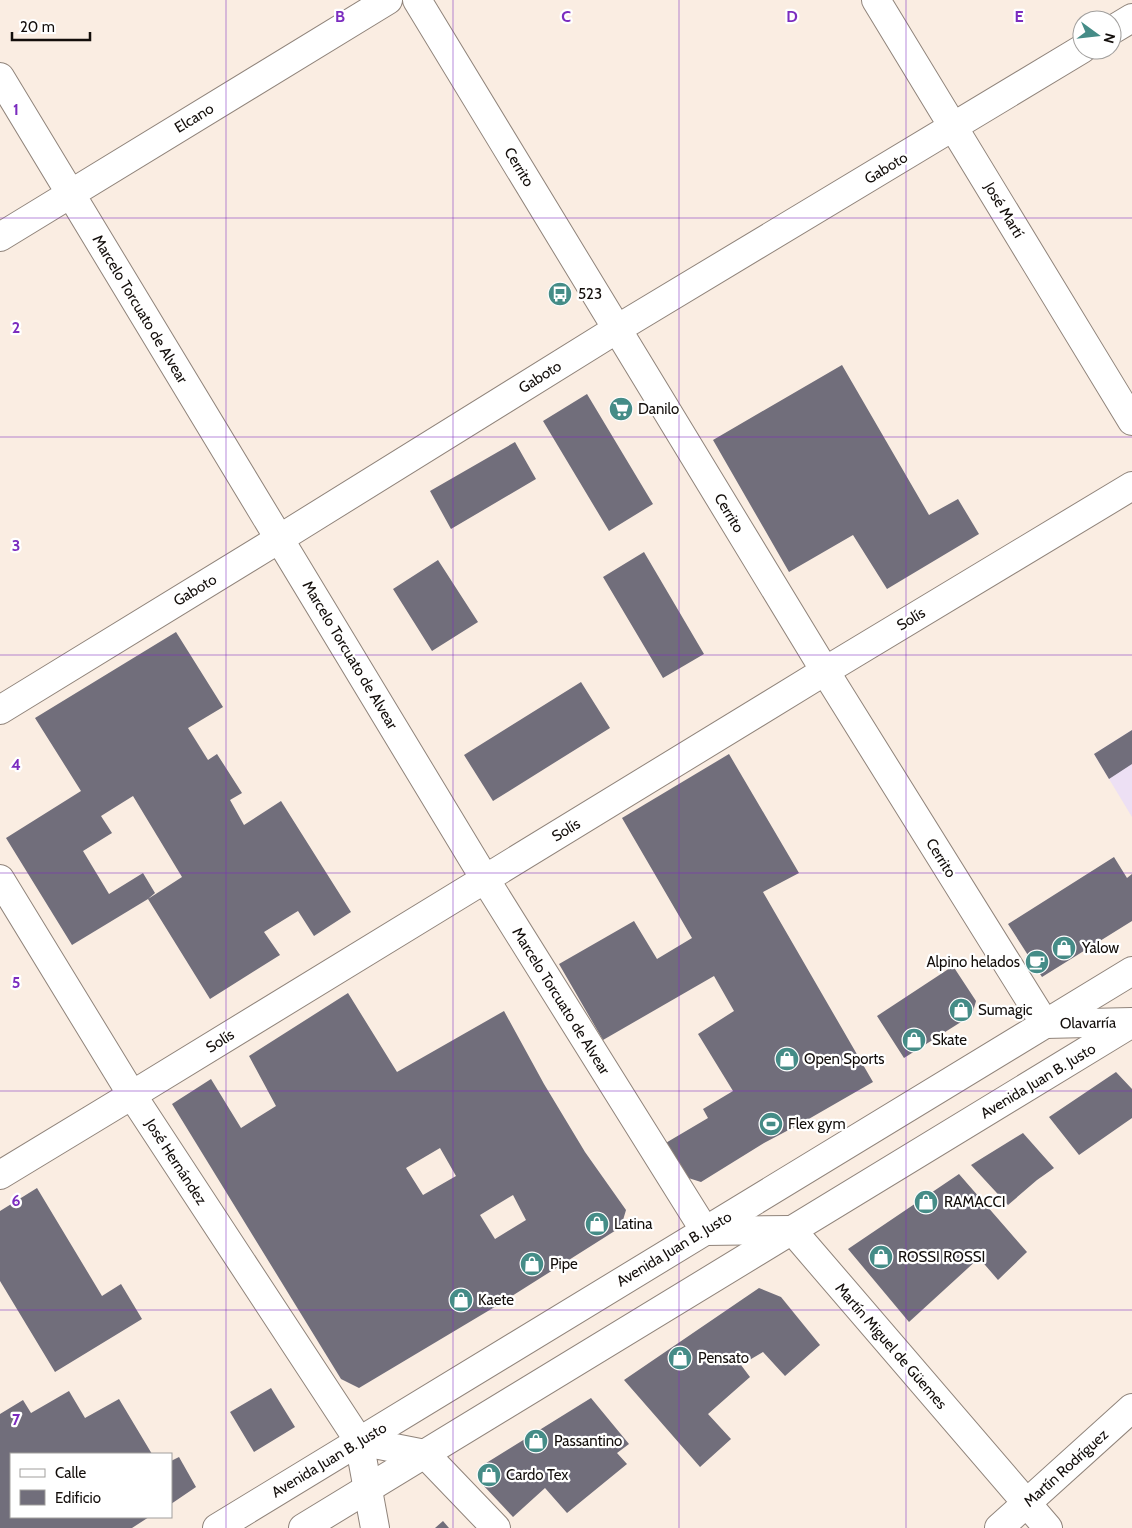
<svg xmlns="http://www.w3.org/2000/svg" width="1132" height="1528" font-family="Cabin,sans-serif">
<rect width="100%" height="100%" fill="#faede2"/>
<path fill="#ede0f4" d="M1132,730V817L1094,754Z"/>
<path fill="#716e7b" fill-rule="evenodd" d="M842,365L929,515L958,499L979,534L887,589L853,535L789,572L713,440Z
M587,394L653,504L609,531L543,421Z
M515,442L536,479L451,529L430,491Z
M644,552L704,654L663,678L603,577Z
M438,560L478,622L432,651L393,589Z
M176,632L223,707L188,728L208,760L217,754L242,793L230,800L244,825L281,801L351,912L314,936L298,911L264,932L280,955L210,999L148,899L72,945L6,838L81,791L35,718ZM133,796L182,877L148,899L155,893L143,873L109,894L83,851L112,833L101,816Z
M581,682L610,728L493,801L464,755Z
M1132,730V764L1109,779L1094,754Z
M729,754L799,873L763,892L873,1082L800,1124L764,1143L701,1182L682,1176L664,1144L708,1118L703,1109L733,1091L698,1034L734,1011L714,976L603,1040L559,964L634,921L657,959L692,938L622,818Z
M1114,857L1127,878L1132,874V921L1042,977L1008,924Z
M953,966L976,1001L972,1015L904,1058L877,1016Z
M348,993L397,1072L504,1011L544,1084L585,1152L626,1210L621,1227L493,1308L359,1388L341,1379L172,1104L211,1079L241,1128L276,1106L249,1056ZM440,1148L456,1176L423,1195L406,1168ZM513,1195L526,1220L495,1239L480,1215Z
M1116,1072L1132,1089V1118L1079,1155L1049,1117Z
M1023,1133L1054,1168L1037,1180L1008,1205L971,1165Z
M959,1174L1027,1252L998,1280L979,1258L909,1322L848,1249Z
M37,1188L102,1296L121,1284L142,1319L55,1372L0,1281V1211Z
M759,1288L781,1297L820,1345L785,1376L763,1352L741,1365L750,1377L708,1414L731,1439L700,1467L624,1380Z
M271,1388L295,1427L254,1452L230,1412Z
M69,1391L85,1418L119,1399L152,1454H11V1517H149L132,1528H0V1414L23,1400L31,1413Z
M591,1398L629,1444L617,1453L627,1464L567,1513L545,1488L513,1517L483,1485V1465Z
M179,1457L196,1487L171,1504V1461Z
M443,1521L449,1528H435Z"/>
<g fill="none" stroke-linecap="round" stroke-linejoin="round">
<g stroke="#90847b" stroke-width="30">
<path id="minor" d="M417,0L825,671L1045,1024L1132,1022
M876,0L1132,421
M1112,30L1132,18
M0,77L485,879L705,1231L792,1230L1048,1528
M0,237L388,0
M0,710L279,539L617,329L1082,49
M0,879L132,1095L359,1441L375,1528
M0,1175L132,1095L825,671L1132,486
M359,1441L425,1454L496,1528
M999,1528L1132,1408"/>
</g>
<g stroke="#90847b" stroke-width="30">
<path id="primary" d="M217,1528L1132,971
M303,1528L1132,1023"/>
</g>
<use href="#minor" stroke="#fff" stroke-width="28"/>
<use href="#primary" stroke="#fff" stroke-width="28"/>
</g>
<path fill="none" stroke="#7b2cbf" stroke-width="1" stroke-opacity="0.55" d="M226,0V1528M453,0V1528M679,0V1528M906,0V1528M0,218H1132M0,437H1132M0,655H1132M0,873H1132M0,1091H1132M0,1310H1132"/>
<defs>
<g id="bus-disc" transform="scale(1.25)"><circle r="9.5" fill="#458c87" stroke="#fff"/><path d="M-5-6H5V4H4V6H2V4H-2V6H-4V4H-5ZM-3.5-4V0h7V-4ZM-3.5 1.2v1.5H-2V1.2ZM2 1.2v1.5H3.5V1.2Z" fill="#fff"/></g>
<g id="supermarket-disc" transform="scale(1.25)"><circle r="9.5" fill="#458c87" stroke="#fff"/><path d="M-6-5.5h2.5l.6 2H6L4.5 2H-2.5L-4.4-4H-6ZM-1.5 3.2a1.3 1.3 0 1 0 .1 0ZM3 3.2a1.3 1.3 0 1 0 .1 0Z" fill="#fff"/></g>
<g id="shop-disc" transform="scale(1.25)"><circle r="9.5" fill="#458c87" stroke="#fff"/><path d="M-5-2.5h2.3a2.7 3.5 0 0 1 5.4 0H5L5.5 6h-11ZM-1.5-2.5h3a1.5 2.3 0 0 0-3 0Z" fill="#fff"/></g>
<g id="cafe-disc" transform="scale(1.25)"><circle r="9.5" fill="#458c87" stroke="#fff"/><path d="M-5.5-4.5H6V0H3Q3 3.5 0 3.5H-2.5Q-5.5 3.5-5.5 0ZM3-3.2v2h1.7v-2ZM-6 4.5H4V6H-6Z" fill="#fff"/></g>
<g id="stadium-disc" transform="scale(1.25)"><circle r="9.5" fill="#458c87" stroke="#fff"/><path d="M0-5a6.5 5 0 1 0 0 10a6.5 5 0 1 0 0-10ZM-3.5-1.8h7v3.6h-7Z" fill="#fff"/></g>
</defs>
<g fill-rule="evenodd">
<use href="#bus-disc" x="560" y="294"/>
<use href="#supermarket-disc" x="621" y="409"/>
<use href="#shop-disc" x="1064" y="948"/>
<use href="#cafe-disc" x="1037" y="962"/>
<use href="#shop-disc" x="961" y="1010"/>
<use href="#shop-disc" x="914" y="1040"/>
<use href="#shop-disc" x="787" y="1059"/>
<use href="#stadium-disc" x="771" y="1124"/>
<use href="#shop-disc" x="926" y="1202"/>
<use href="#shop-disc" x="597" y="1224"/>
<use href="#shop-disc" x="881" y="1257"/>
<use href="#shop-disc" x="532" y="1264"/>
<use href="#shop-disc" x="461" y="1300"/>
<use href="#shop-disc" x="680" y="1358"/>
<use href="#shop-disc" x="536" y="1441"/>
<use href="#shop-disc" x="489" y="1475"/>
</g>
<g text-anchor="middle" stroke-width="4.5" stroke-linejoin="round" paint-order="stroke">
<g font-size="15" fill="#130e0b" stroke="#fff">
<text transform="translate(194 118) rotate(-31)" y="5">Elcano</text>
<text transform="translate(519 167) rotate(59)" y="5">Cerrito</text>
<text transform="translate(886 168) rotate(-31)" y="5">Gaboto</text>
<text transform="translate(1004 210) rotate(59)" y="5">José Martí</text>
<text transform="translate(140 309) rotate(59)" y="5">Marcelo Torcuato de Alvear</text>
<text transform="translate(540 377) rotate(-32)" y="5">Gaboto</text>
<text transform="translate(729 513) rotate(59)" y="5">Cerrito</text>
<text transform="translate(195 590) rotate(-31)" y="5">Gaboto</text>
<text transform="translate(911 619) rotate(-31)" y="5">Solís</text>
<text transform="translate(350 655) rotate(59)" y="5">Marcelo Torcuato de Alvear</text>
<text transform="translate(566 830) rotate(-31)" y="5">Solís</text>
<text transform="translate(941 858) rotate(58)" y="5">Cerrito</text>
<text transform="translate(561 1001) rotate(58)" y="5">Marcelo Torcuato de Alvear</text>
<text transform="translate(1088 1023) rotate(-1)" y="5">Olavarría</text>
<text transform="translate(220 1041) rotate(-32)" y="5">Solís</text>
<text transform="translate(1038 1081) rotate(-31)" y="5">Avenida Juan B. Justo</text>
<text transform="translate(176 1162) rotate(57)" y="5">José Hernández</text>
<text transform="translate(674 1249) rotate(-31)" y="5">Avenida Juan B. Justo</text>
<text transform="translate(891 1346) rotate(49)" y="5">Martín Miguel de Güemes</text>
<text transform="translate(329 1460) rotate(-31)" y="5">Avenida Juan B. Justo</text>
<text transform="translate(1066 1468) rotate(-42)" y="5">Martín Rodríguez</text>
</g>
<g font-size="15" fill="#130e0b" stroke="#fff" text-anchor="start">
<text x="578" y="299">523</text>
<text x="638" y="414">Danilo</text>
<text x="1082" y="953">Yalow</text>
<text x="1020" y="967" text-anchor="end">Alpino helados</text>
<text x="978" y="1015">Sumagic</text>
<text x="932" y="1045">Skate</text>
<text x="804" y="1064">Open Sports</text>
<text x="788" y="1129">Flex gym</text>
<text x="944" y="1207">RAMACCI</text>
<text x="614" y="1229">Latina</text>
<text x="898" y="1262">ROSSI ROSSI</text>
<text x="550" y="1269">Pipe</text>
<text x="478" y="1305">Kaete</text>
<text x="698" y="1363">Pensato</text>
<text x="554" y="1446">Passantino</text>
<text x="506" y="1480">Cardo Tex</text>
</g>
</g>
<g font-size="16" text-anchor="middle" font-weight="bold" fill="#7b2cbf" stroke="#fff" stroke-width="4.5" stroke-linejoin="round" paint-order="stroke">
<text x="340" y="22">B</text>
<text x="566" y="22">C</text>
<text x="792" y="22">D</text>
<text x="1019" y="22">E</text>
<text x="16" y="115">1</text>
<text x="16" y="333">2</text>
<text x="16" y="551">3</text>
<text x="16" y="770">4</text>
<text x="16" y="988">5</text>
<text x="16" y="1206">6</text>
<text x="16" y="1425">7</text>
</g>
<rect x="10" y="1453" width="162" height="65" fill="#ffffff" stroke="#a19f9d"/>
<rect x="20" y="1469" width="25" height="8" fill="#ffffff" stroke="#a19f9d"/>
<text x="55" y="1478" font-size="15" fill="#130e0b">Calle</text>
<rect x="20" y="1490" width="25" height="15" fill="#716e7b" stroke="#a19f9d"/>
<text x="55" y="1503" font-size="15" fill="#130e0b">Edificio</text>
<g transform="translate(1097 35) rotate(105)"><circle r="24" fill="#ffffff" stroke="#a19f9d"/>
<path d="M0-4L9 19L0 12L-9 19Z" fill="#458c87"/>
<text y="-8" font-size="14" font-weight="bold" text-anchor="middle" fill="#130e0b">N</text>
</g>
<path d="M12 32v8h78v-8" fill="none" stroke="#130e0b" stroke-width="2.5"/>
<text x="20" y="32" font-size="15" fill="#130e0b" stroke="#ffffff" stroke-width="4" paint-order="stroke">20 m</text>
</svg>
